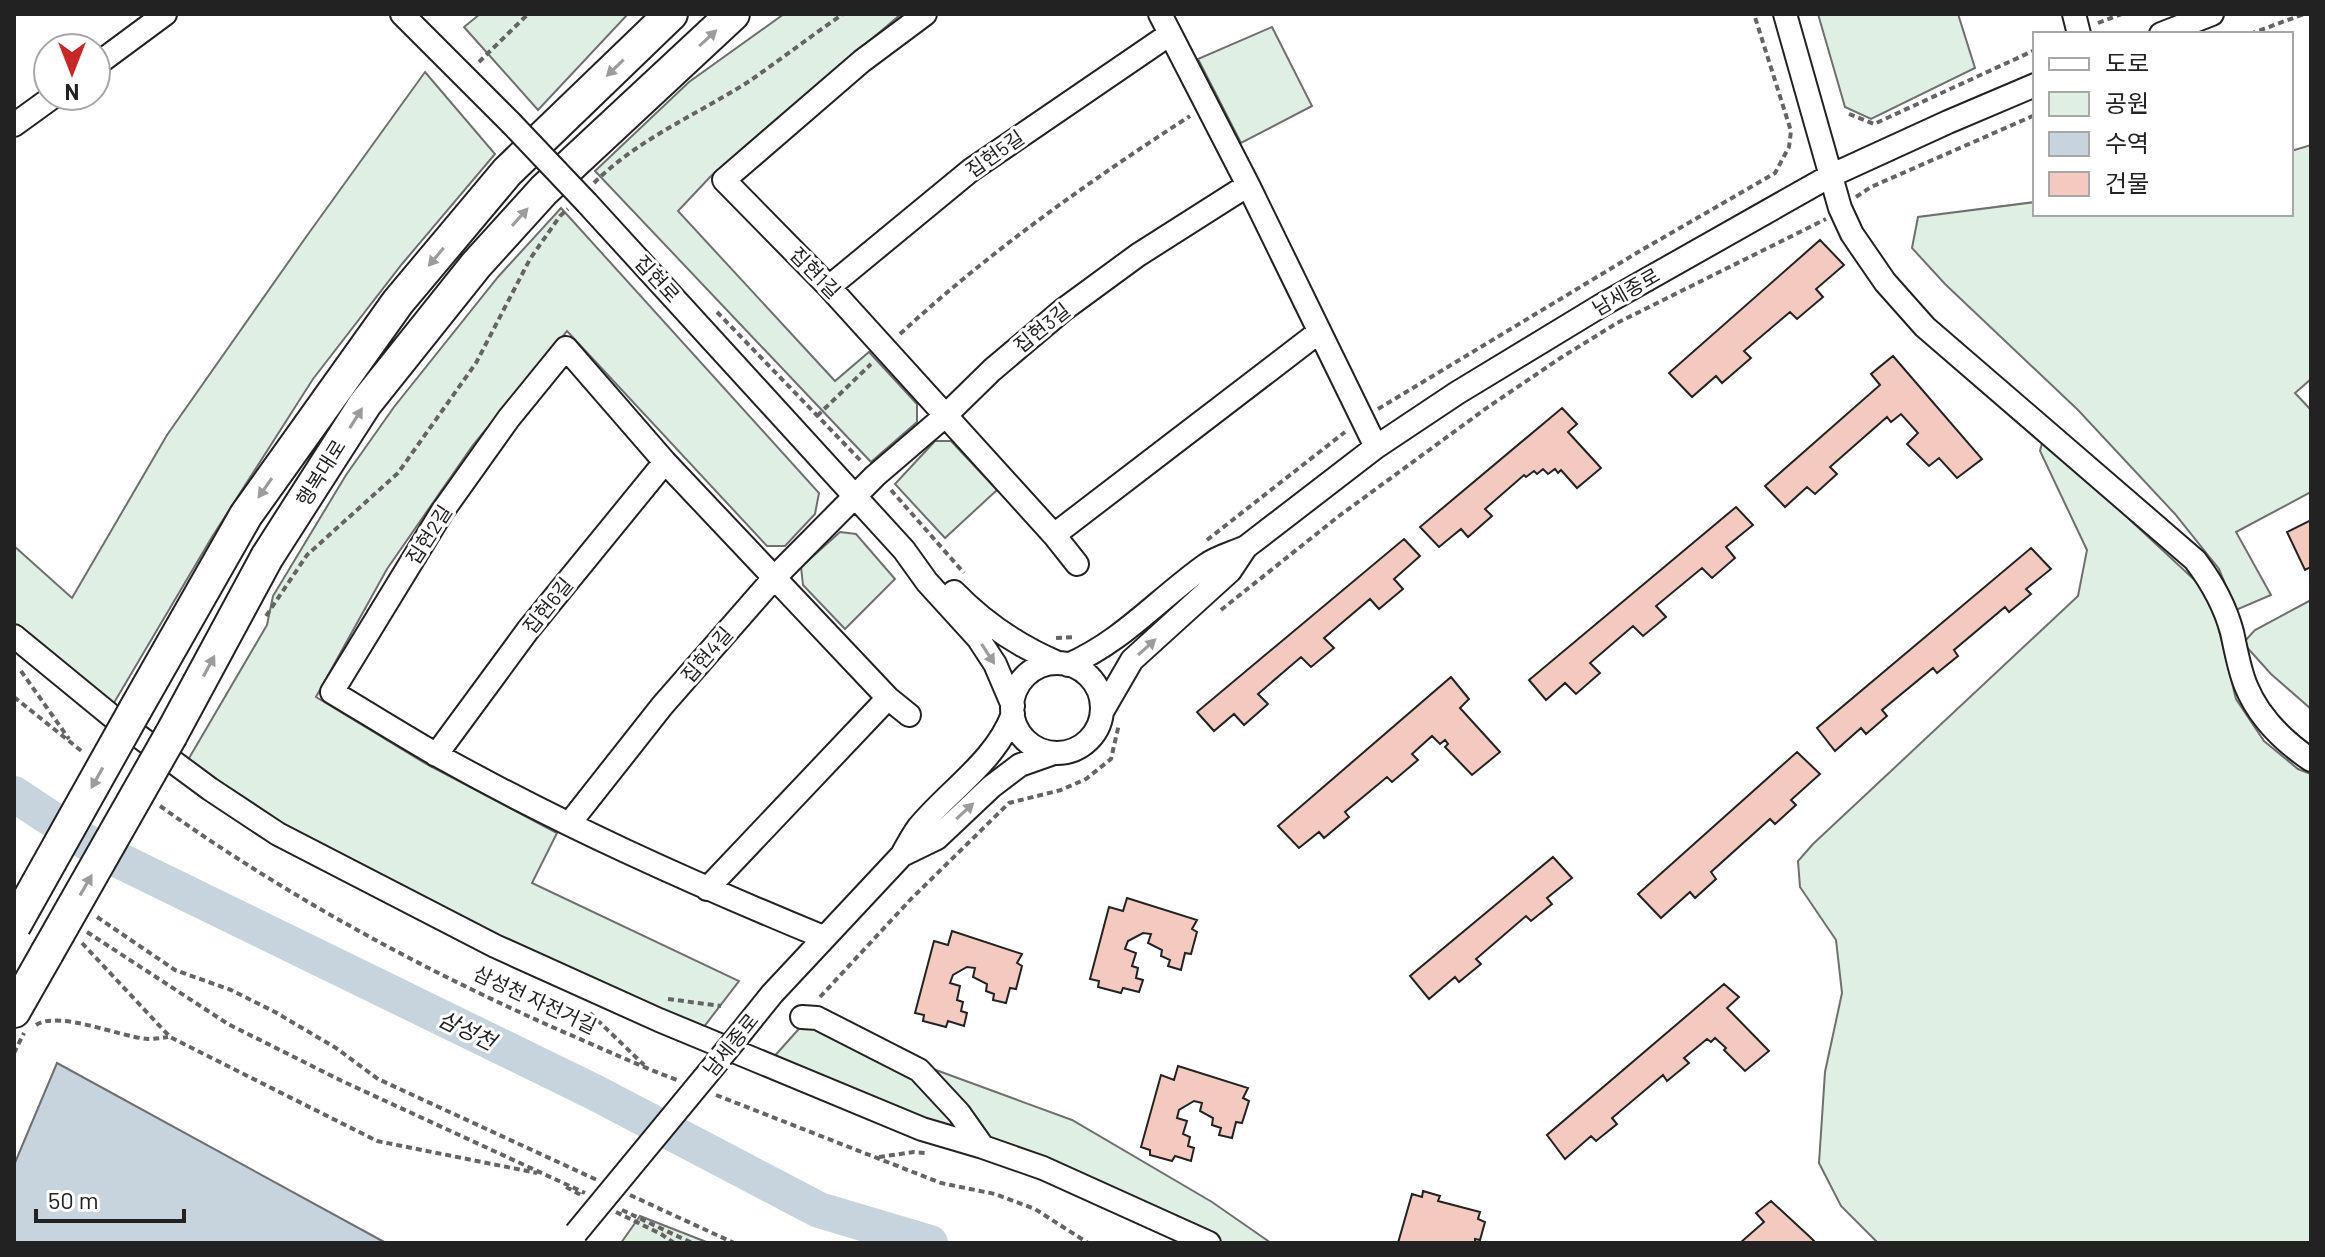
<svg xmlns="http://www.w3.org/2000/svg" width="2325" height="1257" font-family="Barlow,'Noto Sans KR',sans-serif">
<rect width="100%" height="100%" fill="#fff"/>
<path fill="#e0efe3" stroke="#6f6f6f" stroke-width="2" d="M480,14H628L538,110L464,27Z
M784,14H901L711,176L678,211L835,381L869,352L917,404V422L871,462L595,171L689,82Z
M1818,14H1958L1975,68L1871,119L1845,107Z
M1272,27L1312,106L1241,143L1198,59Z
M425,72L495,154L402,264L313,379L212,537L105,718L14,648V546L72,598L167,435L306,237Z
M2311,145V379L2295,393L2311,410V492L2236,532L2271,595L2236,610L2219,569L2175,514L2078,410L1945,284L1912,248L1918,217L2035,202V214H2291V151Z
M561,208L819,493L815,514L785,546H767L567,331L473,445L387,569L316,697L428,765L557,833L532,883L739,981L700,1032L416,908L185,765L267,625L273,596L346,475L394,407L498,277Z
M2043,439L2200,585L2215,614L2236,699L2264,741L2298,769L2311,774V1243H1878L1841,1206L1819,1163L1825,1072L1842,993L1836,940L1800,887L1798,861L1813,844L2078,596L2087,550L2040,451Z
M935,441H951L997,490L945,538L895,484Z
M840,532L856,534L895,579L845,629L803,585L801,567Z
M2311,600V709L2271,674L2243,643L2255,630Z
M805,1022L1072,1120L1212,1202L1271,1243H1183L1080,1177L763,1069Z
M640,1216L709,1243H621Z"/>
<path fill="#c7d3dd" stroke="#6f6f6f" stroke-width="2" d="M57,1063L386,1243H14V1165Z"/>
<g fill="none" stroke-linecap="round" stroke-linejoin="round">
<path stroke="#c7d3dd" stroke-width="36" d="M14,794L100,851L594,1092L819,1210L930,1243"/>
</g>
<path fill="#f3c9c0" stroke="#222" stroke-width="2" d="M1820,240L1844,265L1816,289L1823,297L1797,319L1790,312L1744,351L1751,358L1722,383L1716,376L1692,397L1669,373Z
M1893,356L1982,459L1957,478L1939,458L1929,466L1907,444L1918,433L1901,414L1891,422L1887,417L1830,467L1837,474L1815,494L1807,487L1785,507L1765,486L1880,385L1871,374Z
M1562,408L1577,424L1568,432L1601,468L1577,488L1561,470L1558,473L1555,469L1548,474L1543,469L1537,474L1534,471L1526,477L1524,475L1485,509L1492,516L1468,537L1461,529L1439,547L1420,527Z
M1736,507L1753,525L1726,547L1735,558L1712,578L1702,568L1656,606L1666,617L1643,636L1633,626L1590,663L1600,673L1576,694L1565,683L1546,700L1529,680Z
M2311,520V567L2305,570L2287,532Z
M1404,539L1420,556L1394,579L1403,589L1379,609L1370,599L1324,638L1334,648L1311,667L1301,657L1258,694L1268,704L1244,725L1234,714L1214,731L1197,712Z
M2031,548L2051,569L2026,589L2031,594L2009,612L2005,607L1954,650L1958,656L1937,673L1933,668L1882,710L1887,716L1866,734L1861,728L1835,751L1817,728Z
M1451,677L1469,699L1460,708L1500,752L1472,775L1445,747L1448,744L1445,740L1440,744L1432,736L1412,754L1418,760L1392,782L1387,777L1345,812L1349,817L1324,838L1319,832L1299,848L1278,826Z
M1797,752L1820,774L1791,800L1796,805L1775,824L1770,819L1711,872L1716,879L1695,898L1690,892L1661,918L1638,894Z
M1553,857L1572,878L1547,898L1552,904L1531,921L1526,916L1476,959L1481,964L1459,982L1455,977L1429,999L1410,976Z
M1127,898L1197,920L1192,929L1197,932L1191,954L1185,953L1181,970L1168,966L1170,960L1161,956L1162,950L1148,943L1151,934L1143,933L1128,941L1125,949L1136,953L1132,966L1138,968L1136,978L1143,980L1139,992L1123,988L1121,993L1098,987L1099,981L1090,979L1109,907L1123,911Z
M952,931L1022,954L1017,963L1022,966L1016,989L1010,988L1006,1003L993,1000L994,994L986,991L987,984L973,977L975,968L967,967L953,975L950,983L960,986L957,1000L963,1002L961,1011L967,1013L964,1026L948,1021L946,1027L923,1021L924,1015L915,1013L934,941L948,945Z
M1724,984L1739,997L1727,1008L1769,1051L1745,1071L1724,1050L1726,1048L1715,1038L1711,1042L1707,1039L1684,1058L1689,1063L1667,1081L1663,1075L1612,1118L1617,1124L1596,1141L1591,1136L1565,1159L1547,1135Z
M1178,1066L1248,1088L1243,1098L1249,1101L1242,1123L1236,1122L1232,1138L1219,1135L1221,1128L1212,1125L1213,1118L1200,1111L1202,1103L1194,1101L1179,1110L1177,1118L1187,1121L1183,1134L1190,1137L1188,1146L1194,1148L1191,1161L1175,1156L1172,1161L1150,1155V1150L1141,1147L1161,1075L1174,1080Z
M1423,1191L1440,1196L1438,1201L1480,1212L1478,1219L1485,1222L1480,1240L1475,1239V1243H1398L1412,1194L1422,1197Z
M1771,1201L1810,1237L1816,1243H1740L1764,1222L1756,1213Z"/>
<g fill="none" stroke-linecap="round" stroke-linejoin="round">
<g stroke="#222" stroke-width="26">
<path id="minor" d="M402,14L511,123
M925,14L862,61L724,180L829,287L1054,535L1077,564
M1160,14L1248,185L1376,447
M1785,14L1840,208L1852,234L1885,282L1925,327L2195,560C2211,581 2225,606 2232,632C2236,650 2239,669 2246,686C2259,718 2283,741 2311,760
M2074,14L2079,34
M2161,34L2212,14
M96,65L165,14
M14,125L54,96
M587,203L904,550L927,582L978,638L995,664L1013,706
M829,287L971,170L1170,34
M1054,535L1319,332
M1246,547L1376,447L1457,393L1602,305L1830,176L1948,122L2035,85
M954,592C984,623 1018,646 1058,663
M14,636L114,718L210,789L278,834L495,946L659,1020L922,1129L983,1147
M1012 708a45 45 0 1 1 90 0a45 45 0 1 1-90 0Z
M1068,665C1123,641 1158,599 1206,565C1217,557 1233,553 1246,547L1230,571L1132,660L1103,710
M436,755L528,630L665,462
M569,824L662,706L775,577L875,476L945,416L992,370L1063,310L1138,255L1248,185
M902,855L937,838L991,787L1020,765L1054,753
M707,889L888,698
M823,937C692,883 562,825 437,755C402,735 367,713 332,692L442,512L509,418L566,348L665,462L888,698L909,715
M802,1017L817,1018L919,1070L959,1113L983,1147L1043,1168L1209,1243
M735,1040L772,994L902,855C907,846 912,836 918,828C949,790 995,762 1013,714"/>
</g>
<g stroke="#222" stroke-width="36">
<path id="highway" d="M135,710L246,515L398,302L507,172L671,14
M171,735L267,557L365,404L476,265L544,190L733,14
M14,1011L47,953"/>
</g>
<path stroke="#646464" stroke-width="4" stroke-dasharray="6 4" stroke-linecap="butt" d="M2098,23L2122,14
M2250,34L2304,14
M479,62L528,14
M1849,114L1874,124L2035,50
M594,183C638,139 696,115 748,82C780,60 811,36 843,14
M1856,197L1871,187L2035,115
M717,312L861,461
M900,334C989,252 1088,182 1190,116
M1378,409L1645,248L1775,173L1789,147L1791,131L1754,14
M817,416L871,364
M891,490L964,573
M1207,540L1345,432
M1221,610L1339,516L1488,407L1562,357L1617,323L1826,219
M266,616L307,555L398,473L476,363L530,259L560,216L568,209
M1056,638L1075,637
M21,671L69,739
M14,697L84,753
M160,806C285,895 419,968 559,1030C599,1047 637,1065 677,1080
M97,917L175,970L231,990L275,1012L336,1048L378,1079L597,1180
M87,932L228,1024L342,1081L585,1193
M82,943L170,1037L377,1141L537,1173
M820,997L911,899L1009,803L1061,790L1086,779L1111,759L1119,724
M668,999L721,1006
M590,1013L644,1065
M36,1025C59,1010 120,1037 148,1039C155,1039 161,1038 168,1037
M14,1053L24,1033
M716,1095L941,1183L995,1194L1035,1209L1088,1243
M879,1157L914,1152L926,1153
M566,1187L583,1196
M630,1195L734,1243
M622,1210L692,1243
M616,1212L661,1234L674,1243"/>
<use href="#minor" stroke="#fff" stroke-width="22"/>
<use href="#highway" stroke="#fff" stroke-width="32"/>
<g stroke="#222" stroke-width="26" stroke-linecap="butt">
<path id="minor-bridge" d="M511,123L587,203
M721,1057L735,1040
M576,1233L718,1061"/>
</g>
<g stroke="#222" stroke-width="36" stroke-linecap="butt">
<path id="highway-bridge" d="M14,926L135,710
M47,953L171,735"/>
</g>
<use href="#minor-bridge" stroke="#fff" stroke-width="22"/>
<use href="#highway-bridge" stroke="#fff" stroke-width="32"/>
</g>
<defs><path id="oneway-solid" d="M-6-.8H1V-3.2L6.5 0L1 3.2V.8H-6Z" transform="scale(2)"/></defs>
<g fill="#9c9c9c">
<use href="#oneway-solid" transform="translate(708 38) rotate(-43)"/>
<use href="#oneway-solid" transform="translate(615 68) rotate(136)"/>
<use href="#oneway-solid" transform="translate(520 217) rotate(-48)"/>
<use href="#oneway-solid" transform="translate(436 257) rotate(130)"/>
<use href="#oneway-solid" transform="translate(356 418) rotate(-58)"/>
<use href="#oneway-solid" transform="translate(265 488) rotate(125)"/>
<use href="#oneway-solid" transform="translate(1147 647) rotate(-42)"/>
<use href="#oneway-solid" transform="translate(988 654) rotate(57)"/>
<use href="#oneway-solid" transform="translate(209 666) rotate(-62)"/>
<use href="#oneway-solid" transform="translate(97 778) rotate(119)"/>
<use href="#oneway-solid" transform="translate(965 811) rotate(-43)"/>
<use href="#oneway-solid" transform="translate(86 885) rotate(-60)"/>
</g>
<g text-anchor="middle" stroke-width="6" stroke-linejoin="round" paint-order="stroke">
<g font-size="20" fill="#222" stroke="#fff">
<text transform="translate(995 154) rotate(-35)" y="7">집현5길</text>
<text transform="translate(815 273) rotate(46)" y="7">집현1길</text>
<text transform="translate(657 279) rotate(48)" y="7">집현로</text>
<text transform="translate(1626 292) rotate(-30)" y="7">남세종로</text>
<text transform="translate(1042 328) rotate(-39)" y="7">집현3길</text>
<text transform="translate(321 473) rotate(-58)" y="7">행복대로</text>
<text transform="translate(429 535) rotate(-57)" y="7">집현2길</text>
<text transform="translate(548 606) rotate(-51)" y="7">집현6길</text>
<text transform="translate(707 655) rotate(-49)" y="7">집현4길</text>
<text transform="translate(535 1000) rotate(25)" y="7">삼성천 자전거길</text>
<text transform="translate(731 1045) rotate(-51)" y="7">남세종로</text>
</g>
<g font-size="22" font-style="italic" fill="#222" stroke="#fff">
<text transform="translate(467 1030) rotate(26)" y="8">삼성천</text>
</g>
</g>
<rect width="2325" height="1257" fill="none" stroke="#222222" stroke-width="32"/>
<rect x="2033" y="32" width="260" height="184" fill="#ffffff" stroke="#a7a7a7" stroke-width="2"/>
<rect x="2049" y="58" width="40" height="12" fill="#ffffff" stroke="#a7a7a7" stroke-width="2"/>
<text x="2105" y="72" font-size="24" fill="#222222">도로</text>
<rect x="2049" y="92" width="40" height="24" fill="#e0efe3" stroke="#a7a7a7" stroke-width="2"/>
<text x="2105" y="112" font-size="24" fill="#222222">공원</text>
<rect x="2049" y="132" width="40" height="24" fill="#c7d3dd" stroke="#a7a7a7" stroke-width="2"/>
<text x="2105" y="152" font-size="24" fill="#222222">수역</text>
<rect x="2049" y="172" width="40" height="24" fill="#f3c9c0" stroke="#a7a7a7" stroke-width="2"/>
<text x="2105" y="192" font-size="24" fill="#222222">건물</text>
<g transform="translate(72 72) rotate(180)"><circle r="38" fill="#ffffff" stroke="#a7a7a7" stroke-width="2"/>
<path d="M0-6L14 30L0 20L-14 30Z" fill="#c62828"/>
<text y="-12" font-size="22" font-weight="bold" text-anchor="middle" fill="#222222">N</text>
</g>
<path d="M36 1209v12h148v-12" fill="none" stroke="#222222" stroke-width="4"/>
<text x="48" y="1209" font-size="24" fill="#222222" stroke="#ffffff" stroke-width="6" paint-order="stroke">50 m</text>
</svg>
